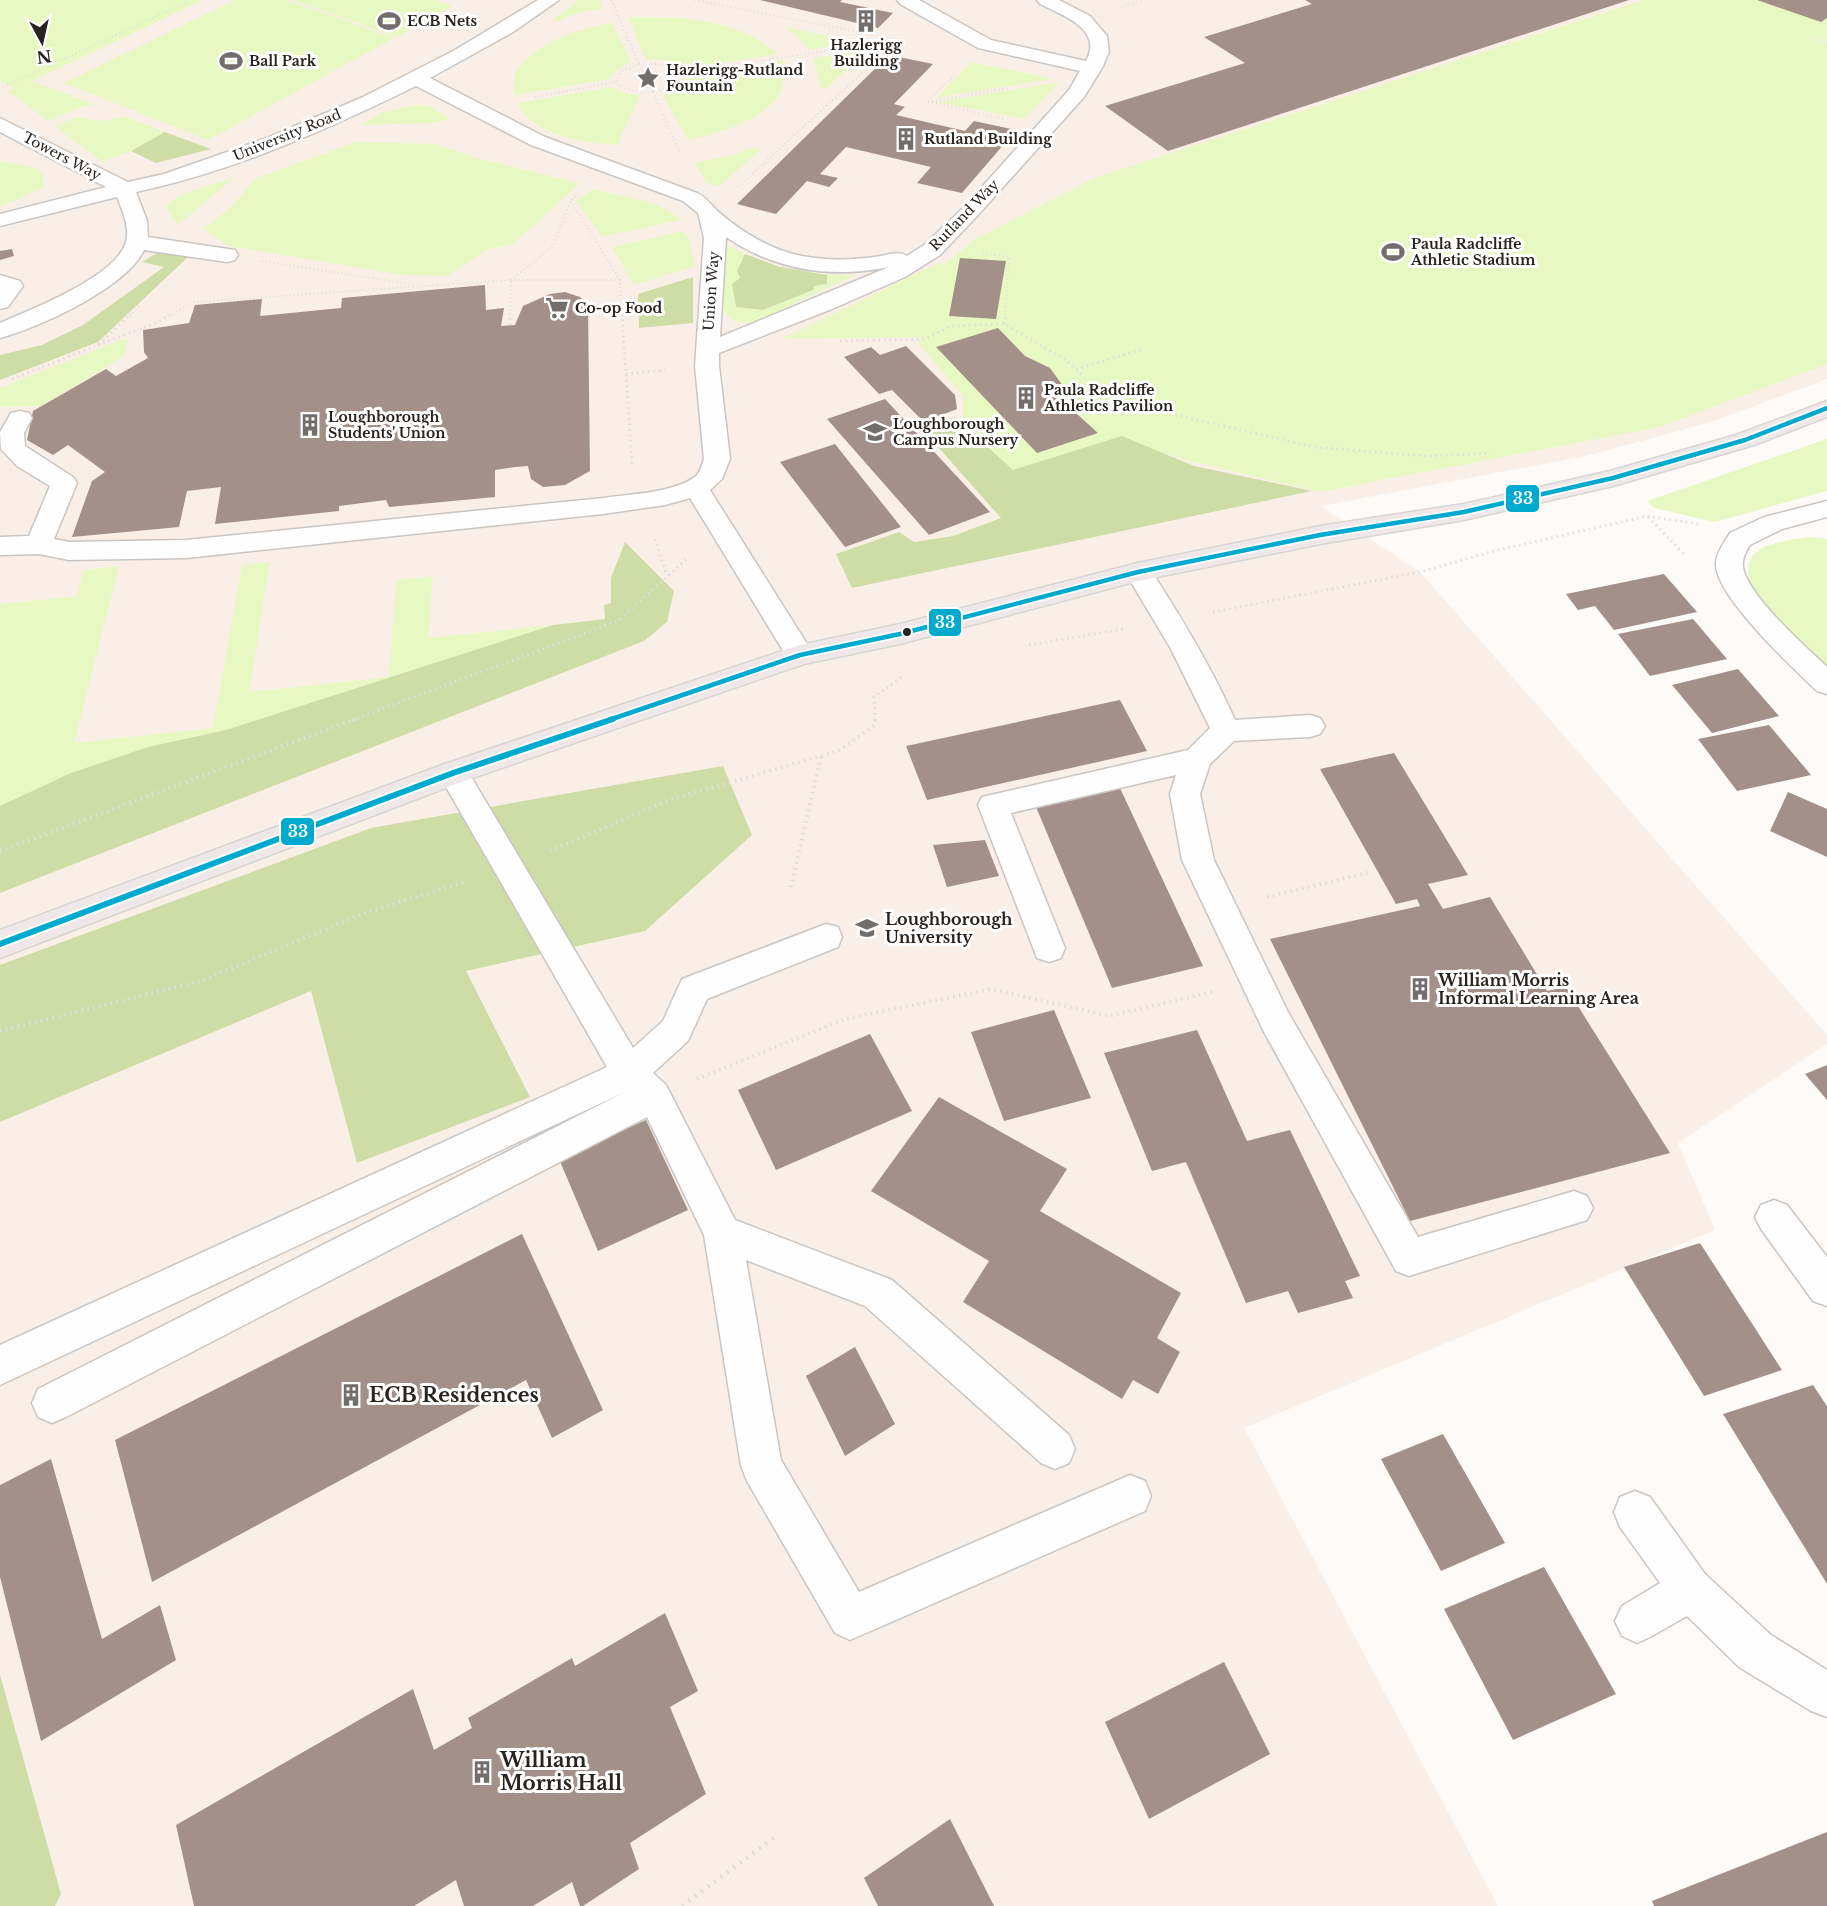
<svg xmlns="http://www.w3.org/2000/svg" width="1827" height="1906" font-family="'Libre Baskerville',serif">
<rect width="100%" height="100%" fill="#fdfaf7"/>
<path fill="#faefe6" d="M0,0H1827V379L1711,422L1586,456L1321,506L1420,572L1827,1035V1044L1678,1143L1715,1230L1244,1428L1498,1906H0Z"/>
<path fill="#e8f8c3" d="M0,0H203L32,81L96,105L83,106L48,121L7,91L14,88L0,81Z
M235,0H286L394,38L208,140L64,83Z
M293,0H435L452,6L397,37Z
M579,0H600L603,9C586,10 572,13 557,22L553,20Z
M1643,0H1827V41L1805,35L1827,43V364L1660,427L1320,492L1190,461L1123,440L1013,471L963,419V396L919,344L920,337L782,339L940,262L945,264L974,240L1094,178Z
M629,17C683,17 734,17 778,54L681,69C673,59 657,59 645,60Z
M611,22L631,61L613,73L610,79L514,95C514,88 513,78 516,72C534,42 578,30 611,22Z
M785,27L847,40L852,42L809,50L805,44Z
M853,52L860,53L861,56L826,89L821,88L813,58Z
M784,60C783,68 785,81 782,89C771,119 715,134 688,140L662,94L684,84L688,75Z
M972,62L1054,79L936,98Z
M1060,82L1024,119L937,102Z
M612,87L624,93L640,95L617,145C583,143 534,136 517,103Z
M415,105H427L451,119L432,123L360,125L383,112Z
M78,117L97,121L126,117L165,132L131,151L103,162L54,126Z
M357,142L435,144L477,158L580,183L513,244L486,250L447,276L402,275L228,246L204,229L232,206L256,178Z
M752,147L761,149L720,186L706,183L695,163L733,155Z
M0,161L38,168L43,175V188L0,207Z
M235,177L178,225L166,207C176,192 217,184 235,177Z
M594,189C623,198 658,198 681,220L602,237L576,201Z
M683,231L689,238L695,266L634,285L612,247Z
M724,244L745,254L737,271L741,278L732,284L736,307L763,310L813,290L814,286L827,284V275H855L762,319C746,325 733,325 724,310Z
M123,339L128,340L124,356L41,406L0,407V388Z
M1827,439V491L1715,522L1654,508L1647,501Z
M1808,537L1827,539V669L1755,595C1732,547 1771,543 1808,537Z
M270,562L249,692L389,677L396,580L433,576L428,638L553,625L226,730L148,747L71,773L0,806V604L77,596L84,570L119,566L74,743L213,728L242,565Z"/>
<path fill="#cedda6" d="M165,132L211,149L156,163L131,151Z
M182,252L189,256L98,342L0,380V355L42,345L83,325L164,267L142,262L157,253Z
M745,254L780,267L827,275V284L814,286L813,290L763,310L736,307L732,284L740,278L737,271Z
M693,277V323L639,328L638,294Z
M955,417L1013,470L1122,436L1194,466L1312,491L852,588L836,554L899,532L914,542L953,536L1001,518L922,429Z
M625,542L674,591L667,622L644,641L0,893V806L71,773L148,747L226,730L553,625L605,619L604,605L611,603V578Z
M723,766L752,835L645,931L466,971L530,1097L357,1163L311,991L0,1122V965L371,828Z
M0,1675L61,1894L55,1906H0Z"/>
<path fill="#a39088" d="M760,0H842L840,2L893,13L878,28Z
M1305,0H1629L1168,151L1105,106L1245,63L1204,37L1312,4Z
M1757,0H1827V18L1821,22Z
M889,55L933,64L894,104L905,107L896,115L965,131L974,121L1016,130L962,193L917,183L931,167L846,147L820,174L838,178L829,187L807,181L776,214L737,204Z
M12,249L14,256L0,260V251Z
M960,258L1006,261L996,319L949,316Z
M485,285L486,310L504,308L501,326L515,325L523,306L550,294L565,292L580,297L588,305L590,471L565,485L543,487L531,479L528,466L515,467L495,470V497L389,507L386,500L339,506V511L215,524L221,487L187,491L179,527L72,537L92,481L105,472L68,445L53,455L27,440L33,411L106,369L116,376L148,358L144,352L143,330L189,323L195,305L262,299L260,316L341,308L342,298Z
M998,328L1025,356L1050,368L1066,390L1068,406L1098,433L1037,453L936,347Z
M906,346L955,395L957,409L924,422L892,390L879,394L844,357L871,347L880,355Z
M885,399L990,512L929,535L827,419Z
M835,444L901,527L845,547L780,462Z
M1664,574L1697,612L1614,630L1595,606L1578,610L1566,594Z
M1693,619L1727,659L1650,676L1618,634Z
M1738,669L1779,716L1712,733L1672,685Z
M1120,700L1147,751L927,800L906,746Z
M1769,725L1811,775L1737,791L1698,739Z
M1394,753L1468,875L1428,884L1443,909L1490,897L1547,991L1566,987L1670,1153L1410,1221L1270,939L1420,906L1417,899L1396,904L1320,769Z
M1120,788L1203,966L1112,988L1036,807Z
M1788,792L1827,809V857L1770,831Z
M985,840L999,876L947,887L933,845Z
M1054,1010L1091,1098L1004,1121L971,1032Z
M1197,1030L1247,1141L1290,1130L1360,1276L1345,1281L1353,1298L1298,1313L1288,1291L1246,1303L1186,1162L1152,1171L1104,1053Z
M870,1034L912,1111L776,1170L738,1090Z
M1827,1065V1100L1805,1074Z
M939,1097L1067,1169L1040,1211L1181,1293L1157,1338L1180,1352L1158,1394L1133,1380L1122,1399L963,1302L989,1261L871,1191Z
M646,1120L688,1210L598,1251L559,1159Z
M522,1234L603,1410L552,1438L526,1380L152,1582L115,1440Z
M1700,1243L1782,1370L1704,1396L1624,1267Z
M855,1347L895,1424L845,1456L806,1376Z
M1813,1385L1827,1406V1584L1723,1414Z
M1443,1434L1505,1543L1441,1571L1381,1459Z
M51,1459L102,1639L160,1605L176,1660L41,1741L0,1577V1485Z
M1544,1567L1616,1694L1513,1740L1444,1609Z
M665,1613L698,1691L670,1707L706,1794L630,1843L639,1869L583,1906H580L572,1882L533,1906H464L456,1880L414,1906H194L176,1825L413,1689L434,1750L472,1728L468,1718L572,1658L575,1666Z
M1224,1662L1270,1754L1149,1819L1105,1722Z
M950,1819L994,1906H878L864,1878Z
M1827,1832V1906H1654L1652,1901Z"/>
<g fill="none" stroke-linecap="round" stroke-linejoin="round">
<g stroke="#c9c5c2" stroke-width="3">
<path id="minor" d="M538,0H559L513,32L430,78L545,137L697,193C708,198 712,207 721,214C743,233 774,251 802,256C828,261 855,260 881,256C890,254 899,251 907,256L924,245L964,207L1069,90L1080,71L978,48L900,4L897,0H919L991,40L1086,61C1104,29 1062,15 1040,4L1037,0H1059L1090,16L1107,36L1109,52L1102,68L1084,97L978,215L940,255L905,277L832,309L719,353V366L730,459L722,479L710,490L814,655L810,662L800,665L790,662L690,498L665,505L603,514L186,558L69,560L39,554L0,555V537L29,536L50,486L17,466L1,449L0,432L11,413L20,411L29,413L32,418L24,433L25,446L73,477L77,483L54,539L69,542L186,540L603,498C629,494 675,493 696,476C700,472 702,465 704,459L695,366L704,238L698,213L683,201L531,145L416,86C326,130 234,171 136,192L147,221L148,237L235,250L238,255L235,260L227,262L144,250C127,287 39,328 0,338V323C32,309 116,277 126,242C130,227 122,210 117,197L0,226V214L106,187L0,132V118L128,182L164,174L267,138L363,97L455,50ZM726,237C775,270 831,279 889,267L720,337Z
M0,275L20,281L23,286L8,307L0,309Z
M1827,501V517L1782,529L1750,545C1746,551 1742,559 1743,567C1747,595 1805,646 1827,667V694L1817,691C1794,669 1712,593 1716,562C1717,552 1725,541 1730,533L1764,517Z
M1138,563L1148,566C1180,615 1211,666 1235,720L1310,715L1320,718L1325,726L1320,734L1310,737L1234,741L1210,764L1200,794L1214,860L1288,1012L1418,1237L1574,1191L1587,1196L1593,1208L1587,1220L1409,1276L1396,1271L1264,1032L1182,860L1170,794L1176,775L1011,813L1065,948L1061,958L1049,962L1037,958L978,805L982,797L1188,750L1210,728L1171,649L1125,572L1128,566Z
M453,762L464,765L633,1048L663,1021L682,979L826,924L838,927L842,937L838,947L707,999L688,1041L653,1073L666,1085L735,1220L892,1280L1069,1435L1075,1449L1069,1463L1055,1469L1041,1463L865,1306L746,1260L781,1460L859,1592L1130,1475L1145,1481L1151,1496L1145,1511L850,1640L835,1633L747,1481L741,1466L704,1235L647,1117L66,1417L52,1423L38,1417L32,1403L38,1389L625,1092L0,1385V1345L607,1067L438,773L442,765Z
M1774,1200L1787,1205L1827,1257V1306L1813,1301L1761,1229L1755,1217L1761,1205Z
M1635,1491L1650,1497L1705,1574L1771,1635L1827,1670V1717L1811,1711L1739,1667L1687,1616L1652,1636L1637,1643L1622,1636L1615,1621L1622,1606L1660,1583L1620,1527L1614,1512L1620,1497Z"/>
</g>
<g stroke="#d7d6d3" stroke-width="3">
<path id="major" d="M1827,401V417L1754,445L1613,486L1464,520L1320,544L1138,581L900,644L804,664L464,781L0,958V930L442,765L800,645L900,624L1138,563L1320,526L1464,504L1610,471L1736,435Z"/>
</g>
<path stroke="#dfdedd" stroke-width="2" stroke-dasharray="1 3" stroke-linecap="butt" d="M611,0L639,64
M695,0L895,39
M1121,7L1143,0
M639,64C652,64 674,62 679,77C664,96 638,96 618,85L616,80L622,71Z
M678,73L900,40
M3,87L192,0
M653,92L680,153
M535,97L617,82
M928,101L957,73
M928,102L1010,88
M932,102L1003,119
M738,187L898,40
M571,201L620,280
M983,253L1009,257L1005,316
M262,261L415,285
M511,280H620L622,316
M511,280L553,246L571,200L578,194
M130,316L141,305
M169,316L194,302L511,280L510,316"/>
<path stroke="#dfdedd" stroke-width="3" stroke-dasharray="1.5 4" stroke-linecap="butt" d="M622,314L632,464
M1005,324L1006,314
M510,325V314
M840,341L925,339L951,326L1005,324L1067,361L1087,380L1095,396L1098,417
M98,345L156,323L172,314
M1076,369L1144,349
M626,374L665,370
M12,379L98,345L131,314
M1095,396L1314,447L1425,456L1491,453
M1648,517L1686,556
M655,539L667,575
M1213,612L1420,572L1494,551L1647,516L1698,524
M1029,645L1123,629
M352,720L618,621L689,557
M875,720L874,697L902,677"/>
<path stroke="#dfdedd" stroke-width="4" stroke-dasharray="1.5 4.5" stroke-linecap="butt" d="M0,851L356,719
M550,851L669,800L838,751L875,725V719
M791,887L821,756
M1267,897L1371,872
M0,1031L201,981L362,914L464,882
M697,1079L845,1019L991,989L1109,1016L1212,992"/>
<path stroke="#dfdedd" stroke-width="4.5" stroke-dasharray="2 6" stroke-linecap="butt" d="M682,1906L775,1837"/>
<use href="#minor" fill="#fffefe" fill-rule="evenodd"/>
<use href="#major" fill="#f0e7e9" fill-rule="evenodd"/>
<g stroke="#fff" stroke-width="8">
<path id="bus-1-far1" d="M609,720L800,655L900,634L1138,572L1320,535L1464,512L1613,478L1745,440L1827,408"/>
</g>
<g stroke="#fff" stroke-width="10">
<path id="bus-1" d="M0,944L453,773L613,719"/>
</g>
<use href="#bus-1-far1" stroke="#00a9ce" stroke-width="4.5"/>
<use href="#bus-1" stroke="#00a9ce" stroke-width="6"/>
</g>
<defs>
<g id="stadium-bare" transform="scale(1.8)"><path d="M0-5a6.5 5 0 1 0 0 10a6.5 5 0 1 0 0-10ZM-3.5-1.8h7v3.6h-7Z" fill="#736e6b" stroke="#fff" stroke-width="2.5" paint-order="stroke"/></g>
<g id="building-bare" transform="scale(1.8)"><path d="M-4-6H4V6H1V3H-1V6H-4ZM-2.5-4.3h1.7v1.8h-1.7ZM.8-4.3h1.7v1.8H.8ZM-2.5-1h1.7V.8h-1.7ZM.8-1h1.7V.8H.8Z" fill="#736e6b" stroke="#fff" stroke-width="2.5" paint-order="stroke"/></g>
<g id="sight-bare" transform="scale(1.8)"><path d="M0-6L1.8-2.2L6-1.7L2.9 1.2L3.7 5.4L0 3.3L-3.7 5.4L-2.9 1.2L-6-1.7L-1.8-2.2Z" fill="#736e6b" stroke="#fff" stroke-width="2.5" paint-order="stroke"/></g>
<g id="supermarket-bare" transform="scale(1.8)"><path d="M-6-5.5h2.5l.6 2H6L4.5 2H-2.5L-4.4-4H-6ZM-1.5 3.2a1.3 1.3 0 1 0 .1 0ZM3 3.2a1.3 1.3 0 1 0 .1 0Z" fill="#736e6b" stroke="#fff" stroke-width="2.5" paint-order="stroke"/></g>
<g id="school-bare" transform="scale(1.8)"><path d="M0-5L7-2L0 1L-7-2ZM-4 1L0 2.5L4 1V4Q0 6-4 4Z" fill="#736e6b" stroke="#fff" stroke-width="2.5" paint-order="stroke"/></g>
<g id="university-bare" transform="scale(1.8)"><path d="M0-5L7-2L0 1L-7-2ZM-4 1L0 2.5L4 1V4Q0 6-4 4Z" fill="#736e6b" stroke="#fff" stroke-width="2.5" paint-order="stroke"/></g>
</defs>
<g fill-rule="evenodd">
<use href="#stadium-bare" x="389" y="21"/>
<use href="#building-bare" x="866" y="21"/>
<use href="#stadium-bare" x="231" y="61"/>
<use href="#sight-bare" x="648" y="78"/>
<use href="#building-bare" x="906" y="139"/>
<use href="#stadium-bare" x="1393" y="252"/>
<use href="#supermarket-bare" x="557" y="308"/>
<use href="#building-bare" x="1026" y="398"/>
<use href="#building-bare" x="310" y="425"/>
<use href="#school-bare" x="875" y="432"/>
<use href="#university-bare" x="867" y="928"/>
<use href="#building-bare" x="1420" y="989"/>
<use href="#building-bare" x="351" y="1395"/>
<use href="#building-bare" x="482" y="1772"/>
</g>
<circle fill="#28231f" stroke="#fff" stroke-width="2" cx="907" cy="632" r="5"/>
<g text-anchor="middle" stroke-width="6" stroke-linejoin="round" paint-order="stroke">
<g font-size="14" font-weight="bold" fill="#28231f" stroke="#fff" text-anchor="start">
<text x="407" y="26">ECB Nets</text>
<text x="866" y="50" text-anchor="middle">Hazlerigg<tspan x="866" dy="16">Building</tspan></text>
<text x="249" y="66">Ball Park</text>
<text x="666" y="75">Hazlerigg-Rutland<tspan x="666" dy="16">Fountain</tspan></text>
<text x="924" y="144">Rutland Building</text>
<text x="1411" y="249">Paula Radcliffe<tspan x="1411" dy="16">Athletic Stadium</tspan></text>
<text x="575" y="313">Co-op Food</text>
<text x="1044" y="395">Paula Radcliffe<tspan x="1044" dy="16">Athletics Pavilion</tspan></text>
<text x="328" y="422">Loughborough<tspan x="328" dy="16">Students' Union</tspan></text>
<text x="893" y="429">Loughborough<tspan x="893" dy="16">Campus Nursery</tspan></text>
</g>
<g font-size="14" fill="#28231f" stroke="#fff">
<text transform="translate(287 135) rotate(-22)" y="5">University Road</text>
<text transform="translate(62 156) rotate(28)" y="5">Towers Way</text>
<text transform="translate(964 215) rotate(-46)" y="5">Rutland Way</text>
<text transform="translate(711 291) rotate(-86)" y="5">Union Way</text>
</g>
<g font-size="16" font-weight="bold" fill="#28231f" stroke="#fff" text-anchor="start">
<text x="885" y="925">Loughborough<tspan x="885" dy="18">University</tspan></text>
<text x="1438" y="986">William Morris<tspan x="1438" dy="18">Informal Learning Area</tspan></text>
</g>
<g font-size="20" font-weight="bold" fill="#28231f" stroke="#fff" text-anchor="start">
<text x="369" y="1402">ECB Residences</text>
<text x="500" y="1767">William<tspan x="500" dy="23">Morris Hall</tspan></text>
</g>
</g>
<g stroke="#fff" stroke-width="2">
<rect x="1505" y="484" width="35" height="29" rx="6" fill="#00a9ce"/>
<rect x="928" y="608" width="34" height="29" rx="6" fill="#00a9ce"/>
<rect x="280" y="817" width="35" height="29" rx="6" fill="#00a9ce"/>
</g>
<g font-size="16" text-anchor="middle" font-weight="bold" fill="#fff">
<text x="1523" y="504">33</text>
<text x="945" y="628">33</text>
<text x="298" y="837">33</text>
</g>
<g transform="translate(42 42) rotate(172)" stroke="#ffffff" stroke-width="4.5" paint-order="stroke">
<path d="M0-4.5L10 22L0 15L-10 22Z" fill="#28231f"/>
<text y="-9" font-size="16" font-weight="bold" text-anchor="middle" fill="#28231f">N</text>
</g>
</svg>
